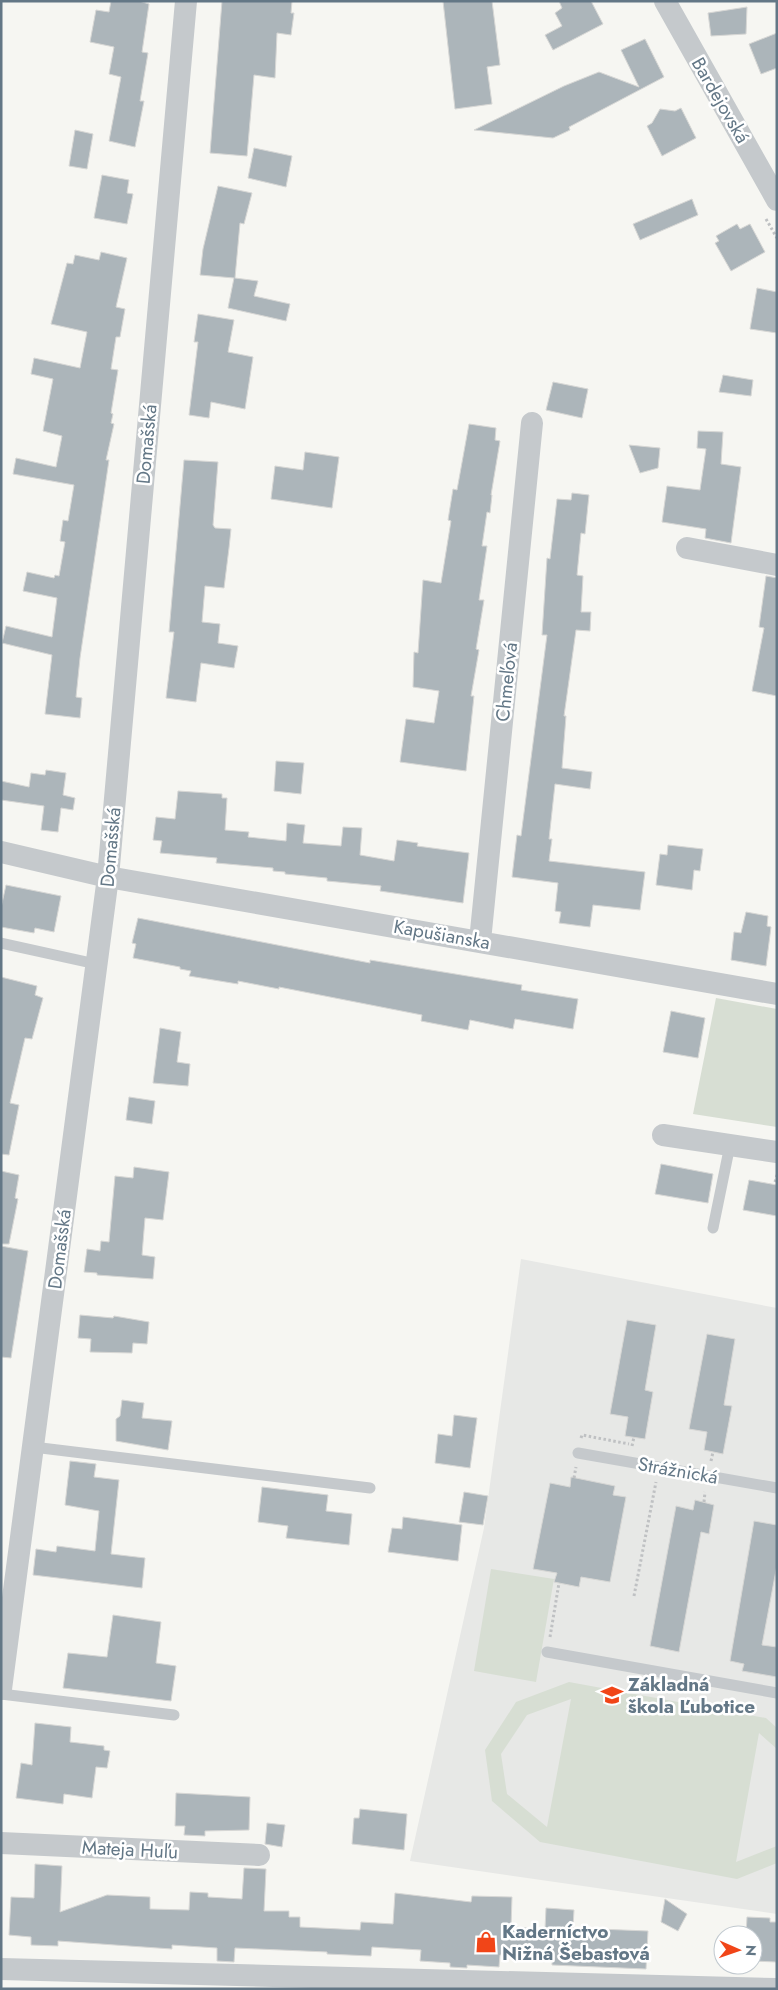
<svg xmlns="http://www.w3.org/2000/svg" width="778" height="1990" font-family="Jost,sans-serif">
<rect width="100%" height="100%" fill="#f6f6f2"/>
<path fill="#e7e8e6" d="M521,1259L777,1308V1914L410,1861L484,1528Z"/>
<path fill="#d7ded3" fill-rule="evenodd" d="M716,998L777,1009V1127L693,1114Z
M491,1569L554,1579L536,1682L474,1671Z
M569,1682L766,1718L777,1728V1749L759,1733L736,1862L777,1846V1863L737,1879L540,1842L492,1801L485,1750L516,1702ZM571,1699L547,1827L507,1794L501,1754L527,1715Z"/>
<path fill="#acb5ba" stroke="#d7d7d5" d="M111,1H139L149,4L142,52L148,53L140,101H144L135,147L109,141L121,77L109,74L114,47L90,42L96,10L109,12Z
M222,1H292L291,13H294L291,35L277,33L275,78L254,75L247,156L210,153Z
M443,1H492L500,65L487,67L492,104L455,109Z
M559,1H591L603,24L553,50L545,35L562,26L555,13L562,8Z
M747,7L746,34L711,36L708,13Z
M777,33V68L761,74L749,44Z
M645,39L664,77L569,127L570,130L553,138L474,130L564,86L599,72L639,87L621,50Z
M681,108L696,138L662,156L647,126L652,123L660,109L675,111Z
M75,130L93,134L87,169L69,166Z
M254,148L292,156L286,187L248,178Z
M102,175L129,180L127,193L133,194L127,224L94,218Z
M218,186L252,193L244,224L240,223L235,278L258,281L254,296L290,304L286,321L228,308L234,278L200,275L203,249Z
M692,199L698,215L640,240L633,224Z
M737,224L740,229L750,224L765,252L731,271L715,243L719,241L716,236Z
M101,252L127,258L116,307L125,309L120,337H116L111,369L118,370L111,413L113,414L111,423L114,424L106,460H109L80,658L76,697L82,698L80,718L45,714L52,655L2,643L6,626L52,637L57,598L23,591L27,572L54,578L55,575L59,576L65,542L60,541L63,520L68,521L74,485L13,474L16,458L56,467L62,436L43,431L53,379L31,374L34,358L80,368L87,332L51,324L67,263L73,264L75,255L99,260Z
M757,288L777,292V333L750,329Z
M198,314L234,320L228,352L253,357L245,409L211,402L209,418L189,415L198,342H194Z
M723,375L753,380L751,396L719,392Z
M553,382L588,389L582,418L546,410Z
M469,424L496,428L495,440L500,441L491,495H492L490,513L487,512L482,546H487L479,600H484L476,649L479,650L471,696H474L466,771L400,762L406,719L434,723L439,691L413,687L414,652L418,653L423,580L441,583L451,521L448,520L453,489L457,490Z
M698,431L723,432L721,464L741,467L731,543L705,538L706,529L662,522L667,486L700,490L706,449L697,448Z
M629,445L660,448L658,468L640,473Z
M305,452L339,457L332,508L271,499L275,466L303,470Z
M184,460L218,462L213,525L215,528L231,529L229,548L224,588L205,586L202,622L220,624L218,643L238,646L234,668L201,663L196,702L166,698L174,632H169Z
M572,493L589,495L585,534L581,533L577,575L583,576L581,612H591L590,631L576,630L564,716H566L562,768L592,772L590,789L555,784L549,839H552L549,861L645,872L640,910L593,905L590,927L559,923L561,912L555,911L558,883L512,877L517,835L521,836L547,635H542L547,558L550,559L557,499L571,500Z
M766,576L777,578V696L752,691L764,628L759,627Z
M276,761L304,763L301,794L274,791Z
M46,770L66,773L63,795L75,798L73,810L61,808L58,832L41,830L44,806L1,800V781L29,787L31,773L45,775Z
M178,791L222,794V798H227L225,830L249,832L248,837L286,841L287,823L305,825L303,843L341,846L343,827L362,828L360,855L394,861L397,840L418,843L417,846L469,853L463,903L380,891L381,886L327,881V878L285,874V872L273,871V868L216,863L217,858L160,853L162,841L153,840L156,817L175,819Z
M668,845L703,849L700,871L694,870L692,890L656,885L660,854L667,855Z
M6,885L61,896L54,932L35,928L34,933L1,927V908Z
M746,912L768,916L767,926L771,927L766,966L731,960L734,932L741,933Z
M138,918L370,963V960L522,985L521,990L578,999L573,1029L515,1019L513,1029L470,1020L468,1030L421,1021L422,1015L279,987V989L238,981V984L189,976L191,971L180,969V967L133,958L136,944L132,943Z
M1,977L37,986L35,995L43,998L32,1039L25,1038L10,1103L19,1105L9,1155L1,1154Z
M671,1011L705,1018L698,1058L663,1052Z
M160,1028L181,1032L177,1062L190,1064L188,1086L153,1083Z
M129,1097L155,1101L152,1124L126,1120Z
M661,1164L713,1174L708,1203L655,1194Z
M134,1167L169,1172L163,1220L145,1218L142,1255L155,1257L153,1279L97,1275V1273L84,1272L87,1249L100,1251L101,1241L109,1242L115,1176L133,1178Z
M1,1171L19,1175L15,1198L18,1199L9,1244H1Z
M749,1180L777,1185V1216L743,1210Z
M1,1246L28,1251L11,1358L1,1357Z
M80,1315L113,1318L114,1316L149,1322L147,1344L133,1343L132,1353L90,1352L91,1339L78,1338Z
M627,1320L656,1325L645,1390L653,1392L645,1439L625,1436L628,1417L610,1414Z
M707,1334L735,1339L724,1405L732,1406L723,1454L704,1450L707,1432L689,1429Z
M122,1400L144,1403L142,1418L172,1421L168,1450L116,1441V1419L120,1416Z
M454,1415L477,1418L470,1468L435,1463L438,1434L452,1436Z
M70,1461L96,1464L94,1477L119,1480L111,1554L145,1558L142,1588L33,1575L36,1549L56,1552L57,1546L95,1551L99,1511L65,1505Z
M571,1477L615,1486L613,1495L626,1497L610,1582L581,1577L579,1587L554,1582L557,1573L533,1569L550,1483L570,1487Z
M262,1487L328,1495L326,1511L352,1514L349,1545L286,1538L288,1526L258,1522Z
M464,1492L488,1496L483,1525L459,1522Z
M695,1500L714,1505L709,1534L701,1532L679,1652L650,1646L676,1506L693,1510Z
M403,1517L462,1525L458,1561L388,1552L392,1528L402,1529Z
M754,1521L777,1525V1565L762,1645L777,1647V1677L742,1671L744,1664L730,1661Z
M113,1615L161,1622L156,1663L176,1666L171,1701L63,1688L68,1653L107,1657Z
M35,1723L71,1727L70,1742L104,1746V1750L110,1751L107,1768L96,1767L92,1798L64,1794L63,1804L16,1798L21,1763L32,1765Z
M176,1793L250,1797L249,1830L205,1831V1836L184,1835L185,1826H175Z
M360,1809L407,1814L404,1850L352,1844L354,1818H359Z
M267,1823L285,1825L282,1847L265,1844Z
M35,1864L62,1866L60,1912L107,1895L150,1897V1909L189,1910L190,1892L208,1893V1897L242,1899L244,1868L266,1869L264,1911H289V1917H300V1927L360,1930L361,1922L393,1924L395,1893L471,1902L472,1896L512,1897L511,1927L545,1929L546,1908L574,1910L573,1928L648,1931L646,1969L552,1965V1957L500,1955L499,1967L467,1965V1968L450,1967V1963L420,1961L421,1950L372,1947L371,1956L327,1954V1952L235,1948L234,1962L217,1961V1948L172,1945V1949L58,1941V1946L31,1945V1937L9,1935L11,1897L34,1898Z
M665,1899L687,1914L678,1931L661,1922Z
M747,1917L770,1918V1922H777L776,1962L753,1961V1935H746Z"/>
<g fill="none" stroke-linecap="round" stroke-linejoin="round">
<path stroke="#bfc1c3" stroke-width="3" stroke-dasharray="2.5 2.5" stroke-linecap="butt" d="M766,219L777,238
M775,1182L777,1175
M581,1438L582,1435L629,1444
M632,1446L634,1437
M711,1461L713,1452
M574,1478L576,1467
M704,1502L705,1492
M634,1596L656,1482
M550,1637L559,1583"/>
<path stroke="#c5c9cc" stroke-width="11" d="M1,943L96,964
M713,1228L730,1145
M33,1447L370,1488
M578,1453L777,1488
M547,1652L777,1693
M1,1694L174,1715"/>
<path stroke="#c5c9cc" stroke-width="22" d="M665,1L777,200
M687,548L777,565
M1,852L108,877L777,994
M480,941L532,423
M663,1135L777,1152
M1,1689L108,877L186,1
M1,1843L259,1855
M1,1969L776,1989"/>
</g>
<defs>
<g id="school-bare" transform="scale(1.725)"><path d="M0-5L7-2L0 1L-7-2ZM-4 1L0 2.5L4 1V4Q0 6-4 4Z" fill="#f14518" stroke="#fff" stroke-width="2.5" paint-order="stroke"/></g>
<g id="shop-bare" transform="scale(1.725)"><path d="M-5-2.5h2.3a2.7 3.5 0 0 1 5.4 0H5L5.5 6h-11ZM-1.5-2.5h3a1.5 2.3 0 0 0-3 0Z" fill="#f14518" stroke="#fff" stroke-width="2.5" paint-order="stroke"/></g>
</defs>
<g fill-rule="evenodd">
<use href="#school-bare" x="612" y="1695"/>
<use href="#shop-bare" x="486" y="1942"/>
</g>
<g text-anchor="middle" stroke-width="5" stroke-linejoin="round" paint-order="stroke">
<g font-size="19" fill="#637786" stroke="#fff">
<text transform="translate(721 100) rotate(60)" y="7">Bardejovská</text>
<text transform="translate(146 444) rotate(-85)" y="7">Domašská</text>
<text transform="translate(506 682) rotate(-84)" y="7">Chmeľová</text>
<text transform="translate(110 847) rotate(-85)" y="7">Domašská</text>
<text transform="translate(442 934) rotate(10)" y="7">Kapušianska</text>
<text transform="translate(59 1249) rotate(-83)" y="7">Domašská</text>
<text transform="translate(678 1470) rotate(10)" y="7">Strážnická</text>
<text transform="translate(130 1849) rotate(3)" y="7">Mateja Huľu</text>
</g>
<g font-size="19" font-weight="bold" fill="#637786" stroke="#fff" text-anchor="start">
<text x="628" y="1691">Základná<tspan x="628" dy="22">škola Ľubotice</tspan></text>
<text x="502" y="1938">Kaderníctvo<tspan x="502" dy="22">Nižná Šebastová</tspan></text>
</g>
</g>
<rect width="778" height="1990" fill="none" stroke="#637786" stroke-width="5"/>
<g transform="translate(738 1950) rotate(92)"><circle r="24" fill="#ffffff" stroke="#c1c9cf"/>
<path d="M0-4L9 19L0 12L-9 19Z" fill="#f14518"/>
<text y="-8" font-size="14" font-weight="bold" text-anchor="middle" fill="#637786">N</text>
</g>
</svg>
